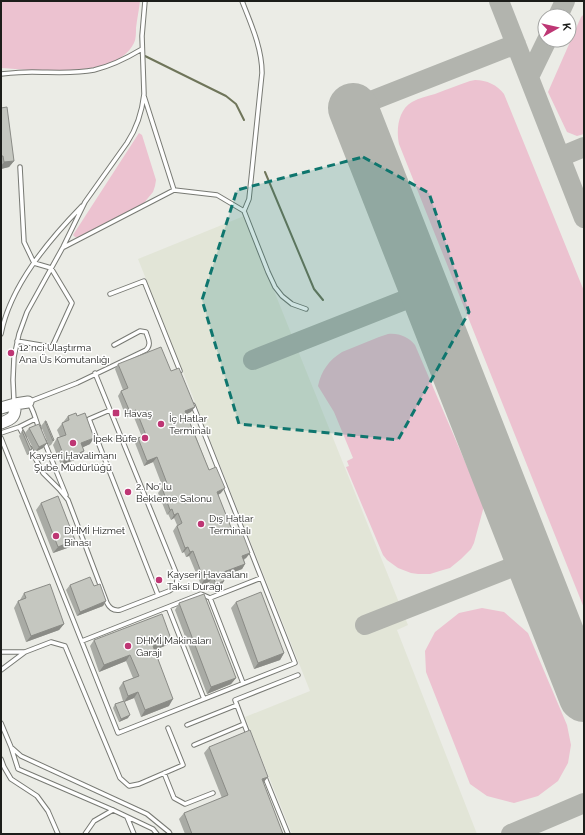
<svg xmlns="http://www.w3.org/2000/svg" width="585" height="835" font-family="Raleway,sans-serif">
<rect width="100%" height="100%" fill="#ebece6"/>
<path fill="#e2e5d7" d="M244,216L408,625L397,630L477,834H292L245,717L310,691L138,259Z"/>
<path fill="#ecc2d0" d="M1,1H140C139,10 137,19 136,28C136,33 136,39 134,43C116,80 34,70 1,68Z
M584,14V134L577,136L567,132L548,92L581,17Z
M475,80C487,80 497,85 504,94L584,291V608L399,144C396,130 398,110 412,102C419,98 428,96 435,94C447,89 459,85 470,81Z
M139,133L142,135L156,180L155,186L153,192L143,204L78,238L75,237L73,235Z
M388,334C400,333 408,337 415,345L484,506L474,543L471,549L461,559L450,568L443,570L430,574H418L411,573L398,568L387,560L383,555L346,467L349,466L347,461L353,458L334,412L318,386C321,371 329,360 342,352L379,337Z
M482,608L504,612L528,633L567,725L571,745L568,763L558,781L538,796L514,803L487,796L470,784L426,672L425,651L435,632L459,613Z"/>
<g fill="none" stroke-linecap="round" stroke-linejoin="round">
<path stroke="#6f755a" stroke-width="2" d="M145,56L226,96L236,104L244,120
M265,172L314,289L323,300"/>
<path stroke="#b2b4ae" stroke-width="20" d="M499,1L584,218
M558,16L565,1
M529,77L547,40
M353,108L516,44
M560,157L584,147
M253,360L425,292
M365,625L530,560
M511,834L584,803"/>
<path stroke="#b2b4ae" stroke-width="50" d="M353,108L584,697"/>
<g stroke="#787a74" stroke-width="5.5">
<path id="service" d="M242,1C251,24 262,48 262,73L249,199L244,211
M1,74C11,73 22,72 32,72C52,72 74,74 94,70C111,66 127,58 142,49
M144,96L174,190
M64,247L174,190L217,195L244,211L268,272L275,287L282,296L292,304L306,309
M110,294L144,281L180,371
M1,334C10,286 49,240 82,206
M17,341L52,347L72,303L51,268L34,263L24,242L20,167
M14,402L13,380L14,357L19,334L27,312L63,247L85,202L127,143C137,128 142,112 144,94L142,36L145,1
M110,410L89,419L158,595
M19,427L24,436
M39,428C35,419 34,410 28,402L77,383L146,350C152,344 148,339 146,332L140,331L114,345
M1,433L19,427L35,419
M1,438L118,733L295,663L193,405
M44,441L66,495
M30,448L43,473L59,489L68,500L107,603C110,609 114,611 120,610L169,591C175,588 178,583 177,575L95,373
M168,607L204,699
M82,641L201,594L210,598
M1,652H24
M1,670L25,652L51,642L65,646L120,778L129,786L139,784L183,765L168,728
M243,683L210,598L261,578
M1,723L11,747L18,769L113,810L153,829L157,834
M187,725L237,705
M248,734L235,700L298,675
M194,745L244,724
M12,748L21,756L147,814L169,832L170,834
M1,759L4,767L11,779L37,796L48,811L58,834
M164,773L174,798L185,804L213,793
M264,775L288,834
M127,817L134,834
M85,834L94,821L113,810"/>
</g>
<g stroke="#787a74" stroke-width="13">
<path id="primary" d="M1,408L15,404L28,402
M1,423C12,419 16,417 15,404"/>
</g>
<use href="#service" stroke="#fff" stroke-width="3.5"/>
<use href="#primary" stroke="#fff" stroke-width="11"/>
</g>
<path fill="#a9aba5" d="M1,108L14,161L9,167L1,169Z
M118,364L171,371L191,412L187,414L209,470L221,493L218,495L234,535L250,553L246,558L244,560L245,564L242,569L222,577L224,581L221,586L212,589L209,582L201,585L189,556L186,557L184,552L182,553L173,531L177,525L174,518L171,520L168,514L167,515L158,493L162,488H163L153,462L144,466L135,443L138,438L142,437L133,415L126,417L118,396L121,391L123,390L115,369Z
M68,416L90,444L83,447L80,458L61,465L53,445L57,438L60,437L57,430Z
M45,421L54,440L51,445L49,446L41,426Z
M29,428L47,443L43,448L35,452L25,433Z
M22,431L32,449L29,454L27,455L19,436Z
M41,503L70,547L53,553L36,510Z
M70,585L94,586L106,601L103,606L77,616L66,590Z
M24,593L64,624L59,630L26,642L14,608L18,601H20V600Z
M236,602L284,653L280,660L254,669L231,608Z
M179,603L236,678L231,684L207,694L175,610Z
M94,640L167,645L154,650L169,706L141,717L134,698L124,702L128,718L119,722L113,708L115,704L123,701L119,688L123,682L133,678L126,661L99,672L90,646Z
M209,747L263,783L283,834H185L179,819L184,813L222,798L204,753Z"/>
<path fill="#8a8b86" d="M14,161L9,167L1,169V166L4,162Z
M195,407L191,412L182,416L185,411Z
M136,410L133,415L126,417L130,412Z
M94,438L90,444L77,450L81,443Z
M47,443L43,448L35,452L39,447Z
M32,449L29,454L27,455L30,450Z
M84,451L80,458L61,465L65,459Z
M157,457L153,462L144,466L147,461Z
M225,488L221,493L214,497L217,492Z
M172,509L168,514L167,515L170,510Z
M178,513L174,518L171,520L174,515Z
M75,540L70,547L53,553L58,547Z
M188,547L184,552L182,553L185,548Z
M193,551L189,556L186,557L190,552Z
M250,553L246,558L239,561L242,556Z
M245,564L242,569L218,578L221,573Z
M213,577L209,582L201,585L204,580Z
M224,581L221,586L212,589L216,584Z
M106,601L103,606L77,616L80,612Z
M64,624L59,630L26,642L31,636Z
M171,639L167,645L148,653L153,646Z
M284,653L280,660L254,669L258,663Z
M130,655L126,661L99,672L104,665Z
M236,678L231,684L207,694L211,687Z
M138,692L134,698L124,702L128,696Z
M173,699L169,706L141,717L145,710Z
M130,715L128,718L119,722L121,719Z
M268,777L263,783L262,779Z"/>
<path fill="#c5c7c0" stroke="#8a8b86" d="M7,107L14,161L4,162L3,156H1V108Z
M161,347L171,371L179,368L195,407L185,411L209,470L216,467L225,488L217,492L234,535L242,532L250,553L242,556L245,564L221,573L224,581L216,584L213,577L204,580L193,551L190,552L188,547L185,548L177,526L182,523L178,513L174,515L172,509L170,510L162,488L168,486L157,457L147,461L138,438L146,435L136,410L130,412L121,391L128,388L118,364Z
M76,413L77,416L85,413L94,438L81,443L84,451L65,459L57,438L66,435L62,423L69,420L68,416Z
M45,421H46L54,440L53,441Z
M39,424L47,443L39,447L29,428Z
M23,430L32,449L30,450L22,431Z
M58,496L75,540L58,547L41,503Z
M90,577L94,586L100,584L106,601L80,612L70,585Z
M50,584L64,624L31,636L18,601L26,598L24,593Z
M261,592L284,653L258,663L236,602Z
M204,594L236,678L211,687L179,603Z
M162,614L171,639L153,646L173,699L145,710L138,692L128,696L123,682L139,676L130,655L104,665L94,640Z
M124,701L130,715L121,719L115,704Z
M250,730L268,777L262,779L283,834H192L184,813L228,795L209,747Z"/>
<path fill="#0f766e" fill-opacity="0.2" stroke="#0f766e" stroke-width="3" stroke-dasharray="8 5" stroke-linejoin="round" d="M363,157L429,193L469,312L398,440L239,424L202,300L237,190Z"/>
<g fill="#be3674" stroke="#fff" stroke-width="1.5">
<circle cx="11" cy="353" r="4"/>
<rect x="112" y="409" width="8" height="8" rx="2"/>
<circle cx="161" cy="424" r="4"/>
<circle cx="145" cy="438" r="4"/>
<circle cx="73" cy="443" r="4"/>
<circle cx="128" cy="492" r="4"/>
<circle cx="201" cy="524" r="4"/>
<circle cx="56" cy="536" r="4"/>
<circle cx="159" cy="580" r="4"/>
<circle cx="128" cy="646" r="4"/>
</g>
<g text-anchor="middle" stroke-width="3" stroke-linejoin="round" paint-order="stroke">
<g font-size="10" fill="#1c1d1a" stroke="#fff" text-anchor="start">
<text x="19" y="351">12 nci Ulaştırma<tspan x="19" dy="12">Ana Üs Komutanlığı</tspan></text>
<text x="124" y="417">Havaş</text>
<text x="169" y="422">İç Hatlar<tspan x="169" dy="12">Terminalı</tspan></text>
<text x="137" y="442" text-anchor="end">İpek Büfe</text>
<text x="73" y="459" text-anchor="middle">Kayseri Havalimanı<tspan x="73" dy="12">Şube Müdürlüğü</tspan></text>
<text x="136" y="490">2. No' lu<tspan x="136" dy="12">Bekleme Salonu</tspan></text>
<text x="209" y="522">Dış Hatlar<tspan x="209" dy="12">Terminalı</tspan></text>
<text x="64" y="534">DHMİ Hizmet<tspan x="64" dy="12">Binası</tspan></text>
<text x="167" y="578">Kayseri Havaalanı<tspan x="167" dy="12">Taksi Durağı</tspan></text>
<text x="136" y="644">DHMİ Makinaları<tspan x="136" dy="12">Garajı</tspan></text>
</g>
</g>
<rect width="585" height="835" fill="none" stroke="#1c1d1a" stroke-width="4"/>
<g transform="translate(557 28) rotate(82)"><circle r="19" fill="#ffffff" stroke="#a4a5a3"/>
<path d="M0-3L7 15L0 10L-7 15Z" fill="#be3674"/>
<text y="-6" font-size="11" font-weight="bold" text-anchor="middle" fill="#1c1d1a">K</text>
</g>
</svg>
